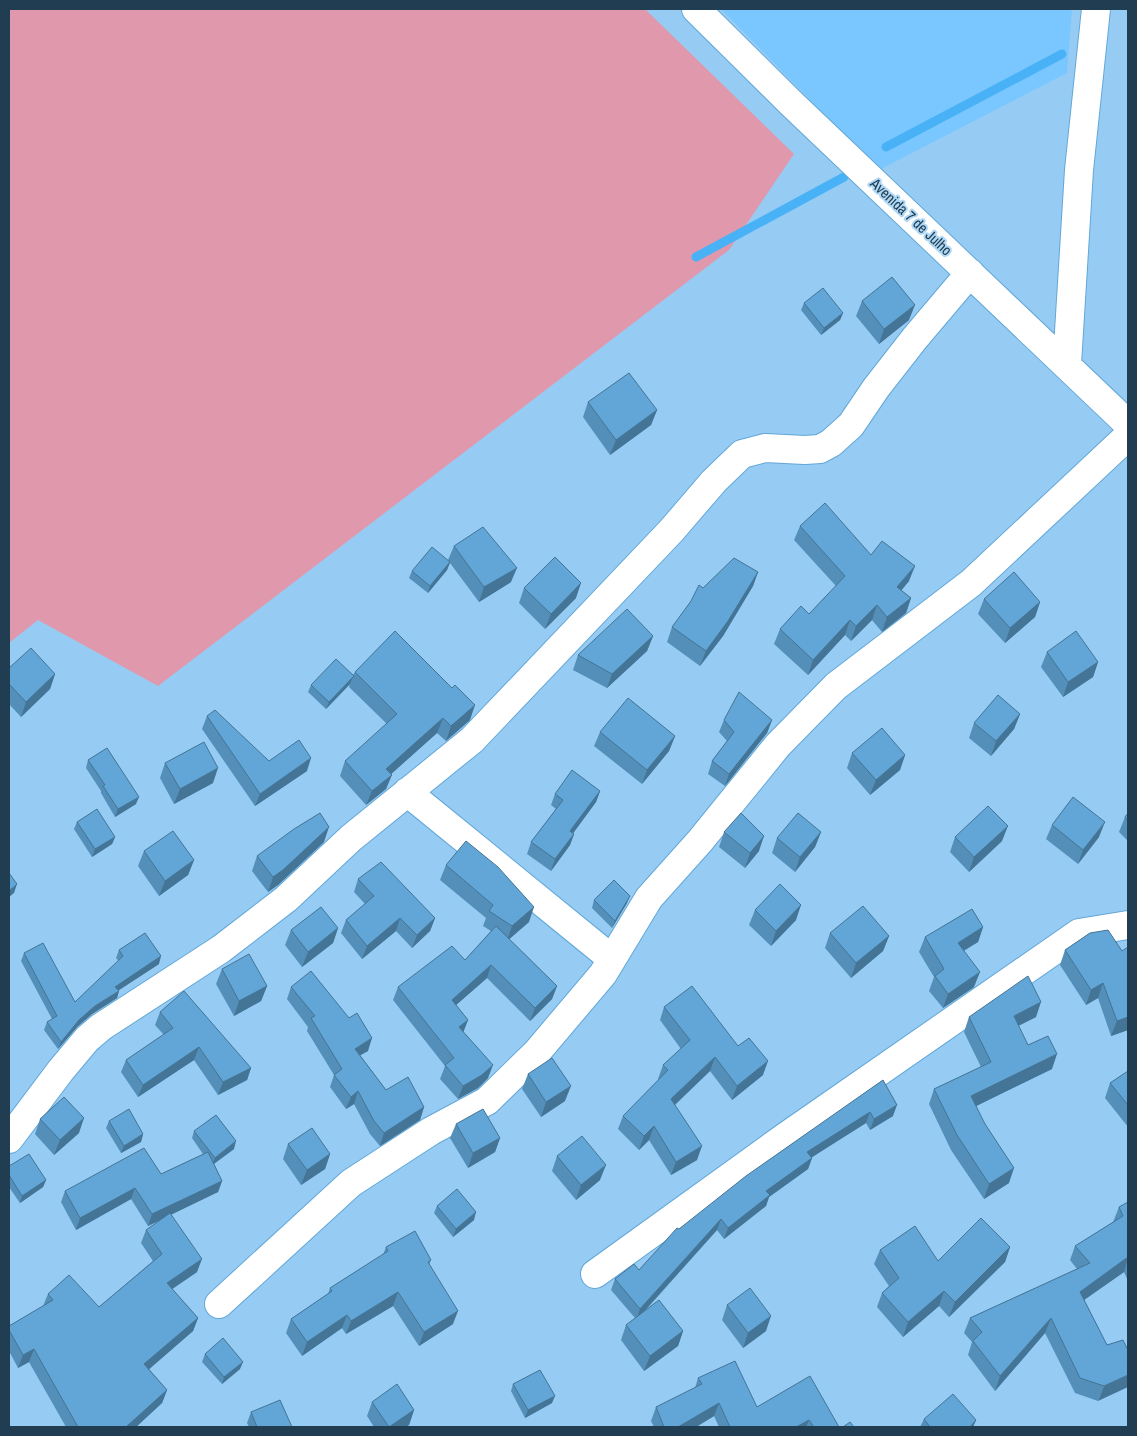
<svg xmlns="http://www.w3.org/2000/svg" width="1137" height="1436" font-family="'Archivo Narrow',sans-serif">
<rect width="100%" height="100%" fill="#96ccf4"/>
<path fill="#79c7fe" d="M721,9H1072L1067,73L879,170Z"/>
<path fill="#e098ad" d="M9,9H645L794,154L729,250L158,686L38,620L9,643Z"/>
<g fill="none" stroke-linecap="round" stroke-linejoin="round">
<path stroke="#49b2f6" stroke-width="9" d="M886,147L1062,54
M696,257L844,177"/>
<g stroke="#62a7d7" stroke-width="30">
<path id="minor" d="M696,9L792,104L1128,424
M1067,364L1079,170L1096,9
M407,792L612,959
M9,1139L61,1070L87,1039L101,1027L221,949L286,899L351,838L472,740L671,531L714,481L742,454L765,448L805,450L820,449L831,443L851,425L876,388L915,338L970,273
M595,1274L785,1137L1079,933L1128,925
M219,1304L351,1183L431,1131L487,1101L537,1052L603,974L649,898L700,841L778,745L836,686L971,583L1128,436"/>
</g>
<use href="#minor" stroke="#fff" stroke-width="28"/>
</g>
<path fill="#538fb8" d="M862,301L909,320L879,344L856,316Z
M804,303L843,313L840,320L821,335L801,310Z
M588,402L657,410L651,425L610,455L583,417Z
M800,526L871,555L909,581L901,590L911,598L906,613L882,632L872,620L851,641L845,635L808,675L774,644L780,629L809,614L836,586L794,540Z
M454,546L511,582L479,602L450,563L447,570L428,593L409,578L412,571L448,560Z
M758,572L753,586L723,636L700,666L667,642L672,627L703,588Z
M524,588L576,598L545,629L519,603Z
M984,599L1040,602L1035,617L1005,643L978,614Z
M653,636L647,651L607,688L573,670L578,655Z
M1047,652L1098,662L1093,677L1063,697L1041,667Z
M9,668L55,674L50,689L21,717L9,704Z
M355,672L470,720L446,741L437,733L391,774L386,789L366,805L340,776L345,761L387,724L349,687L350,684L326,709L308,692L311,685L353,675Z
M1020,714L1014,729L991,756L969,738L974,723Z
M207,716L269,761L307,771L255,806L202,729Z
M724,720H772L767,733L725,786L708,774L712,761L727,741L719,732Z
M600,732L675,736L669,751L642,784L594,746Z
M852,753L905,755L900,770L870,795L847,768Z
M88,760L136,804L115,817L101,793V791L86,768Z
M165,763L213,783L174,804L160,778Z
M600,791L596,802L573,833L574,834L570,845L551,871L527,854L531,842L556,809L551,805L555,794Z
M1128,813V841L1119,832L1125,817Z
M77,822L115,837L112,844L92,857L74,829Z
M1052,825L1099,837L1078,864L1046,839Z
M724,832L759,851L745,868L719,847Z
M821,832L815,847L795,872L772,853L777,838Z
M955,837L1002,841L969,872L950,852Z
M324,842L278,885L268,892L252,871L257,856Z
M144,851L194,860L188,875L159,896L138,866Z
M446,865L529,922L509,939L557,986L552,999L530,1021L487,978L456,1005L468,1020L463,1032L488,1078L478,1088L458,1099L440,1079L445,1066L393,1000L398,987L465,960L491,931L483,926L486,918L440,880Z
M358,879L435,918L430,931L412,948L396,931L362,959L341,933L346,920L365,904L354,892Z
M594,900L627,903L612,928L592,908Z
M755,910L796,920L771,946L749,925Z
M983,927L978,942L964,951L974,987L943,1008L929,991L934,977L919,952L925,937Z
M338,928L333,943L302,967L285,945L291,930Z
M830,933L889,936L883,951L851,978L825,948Z
M1090,933L1128,1030L1111,1036L1098,998L1086,1005L1060,965L1065,950Z
M119,950L159,964L119,990L117,998L92,1014L77,1027L58,1049L44,1030L47,1022L52,1019L21,961L24,953L75,1002L119,961L116,958Z
M222,969L267,986L261,1001L234,1016L216,984Z
M291,987L368,1051L360,1055L386,1090L424,1107L420,1120L380,1146L370,1134L354,1104L346,1109L330,1087L334,1075L307,1031L308,1027L287,999Z
M664,1007L738,1046L763,1075L732,1100L710,1071L675,1105L697,1160L671,1175L649,1140L639,1150L618,1129L623,1116L659,1080L658,1079L663,1065L681,1049L660,1020Z
M160,1012L251,1068L247,1080L218,1095L194,1060L138,1097L121,1072L126,1060L164,1035L155,1025Z
M969,1017H1036L1018,1026L1028,1045L1052,1069L976,1106L1009,1183L984,1199L951,1150L929,1104L934,1089L981,1067L964,1032Z
M1128,1071V1127L1105,1098L1110,1083Z
M528,1074L565,1101L541,1117L522,1089Z
M883,1080L893,1116L870,1130L866,1123L811,1157L812,1158L808,1169L769,1197L766,1206L724,1239L717,1230L644,1312L683,1331L678,1346L644,1371L621,1340L626,1325L635,1318L611,1290L615,1279L639,1270L679,1229Z
M40,1119L79,1133L54,1155L35,1134Z
M109,1121L143,1134L141,1142L121,1153L106,1128Z
M456,1124L500,1138L495,1152L468,1168L450,1138Z
M194,1131L234,1149L214,1164L222,1181L218,1192L171,1214L197,1272L172,1289L198,1318L193,1331L149,1369L167,1390L162,1403L136,1427H66L29,1362L18,1368L9,1351V1326L43,1306L48,1294L99,1307L153,1261L141,1243L146,1230L162,1219L148,1226L131,1199L76,1230L61,1202L65,1191L161,1174L203,1154L192,1138Z
M288,1144L330,1154L325,1169L301,1185L283,1159Z
M557,1156L600,1180L576,1200L552,1171Z
M9,1166L46,1180L43,1187L20,1203L9,1187Z
M1128,1202V1281L1124,1272L1084,1300L1107,1345L1123,1340L1098,1401L1075,1393L1045,1333L995,1391L968,1355L972,1342L964,1333L970,1318L1077,1269L1070,1260L1075,1246L1113,1222L1119,1207Z
M437,1206L474,1220L453,1237L434,1213Z
M386,1247L431,1260L429,1265L453,1324L419,1346L393,1306L346,1334L342,1328L302,1356L286,1333L291,1319L328,1294L330,1288L383,1255Z
M1010,1247L1005,1262L949,1317L939,1306L903,1337L877,1307L882,1293L889,1286L874,1264L880,1250L938,1261Z
M727,1305L766,1331L743,1348L722,1320Z
M205,1354L240,1369L222,1384L202,1362Z
M698,1378L757,1407L839,1427H719L714,1416L696,1427H654L651,1421L656,1407L695,1388Z
M513,1384L552,1403L525,1418L511,1391Z
M372,1402L414,1410L409,1425L405,1427H374L367,1416Z
M251,1412L292,1427H249L247,1423Z
M924,1419L976,1420L973,1427H920Z"/>
<path fill="#447496" d="M915,305L909,320L879,344L884,329Z
M843,313L840,320L821,335L824,328Z
M657,410L651,425L610,455L616,440Z
M450,562L447,570L428,593L430,586Z
M915,566L909,581L892,602L897,587Z
M517,568L511,582L479,602L484,587Z
M758,572L753,586L723,636L700,666L706,651Z
M581,583L576,598L545,629L551,614Z
M911,598L906,613L882,632L887,617Z
M1040,602L1035,617L1005,643L1010,628Z
M877,605L872,620L851,641L856,626Z
M850,620L845,635L808,675L813,660Z
M653,636L647,651L607,688L612,674Z
M1098,662L1093,677L1063,697L1068,682Z
M55,674L50,689L21,717L26,702Z
M353,676L350,684L326,709L329,702Z
M475,705L470,720L446,741L451,726Z
M1020,714L1014,729L991,756L996,741Z
M443,718L437,733L380,784L386,769Z
M772,720L767,733L725,786L729,774Z
M675,736L669,751L642,784L647,770Z
M905,755L900,770L870,795L876,780Z
M311,758L307,771L255,806L260,794Z
M218,768L213,783L174,804L180,789Z
M392,775L386,789L366,805L372,791Z
M600,791L596,802L566,843L570,831Z
M139,797L136,804L115,817L118,809Z
M1105,822L1099,837L1078,864L1083,850Z
M1008,826L1002,841L969,872L974,857Z
M329,827L324,842L278,885L268,892L273,877Z
M821,832L815,847L795,872L800,857Z
M574,834L570,845L551,871L555,859Z
M764,836L759,851L745,868L750,853Z
M115,837L112,844L92,857L95,849Z
M194,860L188,875L159,896L165,881Z
M17,884L14,893L9,897V891Z
M630,896L627,903L612,928L615,921Z
M801,905L796,920L771,946L776,931Z
M534,907L529,922L507,941L512,926Z
M400,918L396,931L362,959L367,946Z
M435,918L430,931L412,948L417,935Z
M983,927L978,942L952,957L958,943Z
M338,928L333,943L302,967L308,952Z
M889,936L883,951L851,978L856,963Z
M161,956L159,964L113,994L115,987Z
M491,965L487,978L447,1013L452,1000Z
M980,972L974,987L943,1008L948,994Z
M1103,983L1098,998L1086,1005L1091,990Z
M267,986L261,1001L234,1016L239,1001Z
M557,986L552,999L530,1021L535,1008Z
M119,991L117,998L92,1014L77,1027L58,1049L61,1042L79,1020L95,1006Z
M1041,1002L1036,1017L1008,1031L1014,1016Z
M1128,1017V1030L1111,1036L1117,1021Z
M468,1020L463,1033L459,1027Z
M372,1038L368,1051L350,1061L355,1049Z
M199,1047L194,1060L138,1097L143,1085Z
M1057,1054L1052,1069L966,1111L971,1096Z
M715,1057L710,1071L666,1113L671,1099Z
M768,1061L763,1075L732,1100L737,1086Z
M493,1065L488,1078L478,1088L458,1099L463,1086Z
M251,1068L247,1080L218,1095L223,1082Z
M571,1086L565,1101L541,1117L546,1102Z
M358,1091L354,1104L346,1109L351,1097Z
M897,1105L893,1116L870,1130L874,1119Z
M424,1107L420,1120L380,1146L384,1133Z
M870,1112L866,1123L803,1163L807,1152Z
M84,1118L79,1133L54,1155L60,1140Z
M654,1126L649,1140L639,1150L644,1136Z
M143,1134L141,1142L121,1153L124,1146Z
M500,1138L495,1152L468,1168L473,1153Z
M236,1141L234,1149L212,1165L215,1158Z
M702,1146L697,1160L671,1175L676,1162Z
M330,1154L325,1169L301,1185L307,1170Z
M812,1158L808,1169L769,1197L766,1206L724,1239L728,1228L766,1191Z
M606,1165L600,1180L576,1200L581,1185Z
M1014,1168L1009,1183L984,1199L989,1184Z
M46,1180L43,1187L20,1203L22,1196Z
M222,1181L218,1192L148,1226L152,1214Z
M135,1188L131,1199L76,1230L80,1218Z
M476,1212L474,1220L453,1237L456,1229Z
M721,1219L717,1230L636,1320L640,1309Z
M1010,1247L1005,1262L949,1317L955,1302Z
M1128,1257L1124,1272L1074,1307L1080,1292Z
M202,1259L197,1272L162,1296L167,1283Z
M944,1291L939,1306L903,1337L908,1322Z
M398,1292L393,1306L346,1334L351,1321Z
M458,1311L453,1324L419,1346L424,1332Z
M347,1315L342,1328L302,1356L307,1342Z
M771,1316L766,1331L743,1348L748,1333Z
M198,1318L193,1331L139,1378L144,1364Z
M1051,1318L1045,1333L995,1391L1000,1376Z
M683,1331L678,1346L644,1371L650,1356Z
M34,1349L29,1362L18,1368L23,1355Z
M243,1362L240,1369L222,1384L224,1377Z
M1128,1375V1387L1098,1401L1104,1386Z
M167,1390L162,1403L136,1427H126Z
M555,1396L552,1403L525,1418L528,1410Z
M719,1403L714,1416L696,1427H678Z
M414,1410L409,1425L405,1427H389Z
M809,1420L806,1427H796Z
M976,1420L973,1427H970Z"/>
<path fill="#61a6d6" stroke="#447496" d="M892,277L915,305L884,329L862,301Z
M823,288L843,313L824,328L804,303Z
M629,373L657,410L616,440L588,402Z
M825,503L871,555L882,541L915,566L897,587L911,598L887,617L877,605L856,626L850,620L813,660L780,629L801,606L809,614L845,576L800,526Z
M483,527L517,568L484,587L454,546Z
M432,547L450,562L430,586L412,571Z
M555,557L581,583L551,614L524,588Z
M734,558L758,572L728,621L706,651L672,627L691,601L699,585L703,588Z
M1014,572L1040,602L1010,628L984,599Z
M627,609L653,636L612,674L578,655Z
M395,631L452,688L455,685L475,705L451,726L443,718L386,769L392,775L372,791L345,761L397,714L355,672Z
M1076,631L1098,662L1068,682L1047,652Z
M31,648L55,674L26,702L9,684V668Z
M336,659L354,676L329,702L311,685Z
M739,692L772,720L729,774L712,761L734,732L724,720Z
M998,695L1020,714L996,741L974,723Z
M628,698L675,736L647,770L600,732Z
M215,710L269,761L299,740L311,758L260,794L207,716Z
M882,728L905,755L876,780L852,753Z
M204,742L218,768L180,789L165,763Z
M107,748L139,797L118,809L103,786L105,785L88,760Z
M572,770L600,791L570,831L574,834L555,859L531,842L563,800L555,794Z
M1073,797L1105,822L1083,850L1052,825Z
M988,806L1008,826L974,857L955,837Z
M97,809L115,837L95,849L77,822Z
M320,813L329,827L283,870L273,877L257,856L294,829Z
M741,813L764,836L750,853L724,832Z
M798,813L821,832L800,857L777,838Z
M1128,813V821L1125,817Z
M173,831L194,860L165,881L144,851Z
M466,841L498,867L534,907L512,926L489,911L493,905L446,865Z
M381,862L435,918L417,935L400,918L367,946L346,920L374,896L358,879Z
M9,873L17,884L9,891Z
M614,880L630,896L615,921L594,900Z
M780,884L801,905L776,931L755,910Z
M863,906L889,936L856,963L830,933Z
M321,907L338,928L308,952L291,930Z
M972,909L983,927L958,943L980,972L948,994L935,976L944,969L925,937Z
M496,926L557,986L535,1008L491,965L452,1000L468,1020L459,1027L493,1065L482,1075L463,1086L445,1065L454,1058L398,987L452,946L465,960Z
M1108,930L1122,951L1128,947V1017L1117,1021L1103,983L1091,990L1065,950L1090,933Z
M145,933L161,956L115,987L119,991L95,1006L79,1020L61,1042L47,1022L57,1016L24,953L43,943L75,1002L123,956L119,950Z
M249,954L267,986L239,1001L222,969Z
M311,971L349,1018L357,1013L372,1038L355,1049L386,1090L408,1077L424,1107L384,1133L374,1121L358,1091L351,1097L334,1075L342,1069L311,1018L315,1016L291,987Z
M1028,976L1041,1002L1014,1016L1028,1045L1048,1036L1057,1054L971,1096L985,1124L1014,1168L989,1184L957,1135L934,1089L991,1062L969,1017Z
M692,986L738,1046L749,1038L768,1061L737,1086L715,1057L671,1099L702,1146L676,1162L654,1126L644,1136L623,1116L668,1070L663,1065L690,1040L664,1007Z
M184,991L251,1068L223,1082L199,1047L143,1085L126,1060L173,1028L160,1012Z
M552,1058L571,1086L546,1102L528,1074Z
M1128,1071V1105L1110,1083Z
M883,1080L897,1105L874,1119L870,1112L807,1152L812,1158L766,1191L770,1195L728,1228L721,1219L640,1309L615,1279L634,1264L639,1270L677,1228L679,1229L746,1176Z
M64,1097L84,1118L60,1140L40,1119Z
M129,1109L143,1134L124,1146L109,1121Z
M483,1109L500,1138L473,1153L456,1124Z
M216,1115L236,1141L215,1158L194,1131Z
M312,1128L330,1154L307,1170L288,1144Z
M582,1136L606,1165L581,1185L557,1156Z
M144,1148L161,1174L208,1152L222,1181L152,1214L135,1188L80,1218L65,1191Z
M29,1154L46,1180L22,1196L9,1175V1166Z
M457,1189L476,1212L456,1229L437,1206Z
M1128,1202V1257L1080,1292L1107,1345L1123,1340L1128,1350V1375L1104,1386L1080,1378L1051,1318L1000,1376L973,1341L982,1332L970,1318L1090,1263L1075,1246L1123,1216L1119,1207Z
M170,1213L202,1259L167,1283L198,1318L144,1364L167,1390L126,1427H78L34,1349L23,1355L9,1330V1326L53,1300L48,1294L69,1275L99,1307L162,1254L146,1230Z
M981,1218L1010,1247L955,1302L944,1291L908,1322L882,1293L899,1278L880,1250L915,1226L938,1261Z
M415,1231L431,1260L428,1262L458,1311L424,1332L398,1292L351,1321L347,1315L307,1342L291,1319L332,1291L330,1288L388,1251L386,1247Z
M750,1288L771,1316L748,1333L727,1305Z
M659,1300L683,1331L650,1356L626,1325Z
M223,1338L243,1362L224,1377L205,1354Z
M735,1361L757,1407L810,1376L839,1427H814L809,1420L796,1427H730L719,1403L678,1427H664L656,1407L702,1384L698,1378Z
M540,1370L555,1396L528,1410L513,1384Z
M397,1384L414,1410L389,1427L372,1402Z
M953,1394L976,1420L970,1427H930L924,1419Z
M280,1400L292,1427H257L251,1412Z
M850,1422L854,1427H843Z"/>
<g text-anchor="middle" stroke-width="4" stroke-linejoin="round" paint-order="stroke">
<g font-size="15" fill="#203d51" stroke="#afd8f6">
<text transform="translate(911 217) rotate(43)" y="5">Avenida 7 de Julho</text>
</g>
</g>
<rect width="1137" height="1436" fill="none" stroke="#203d51" stroke-width="20"/>
</svg>
